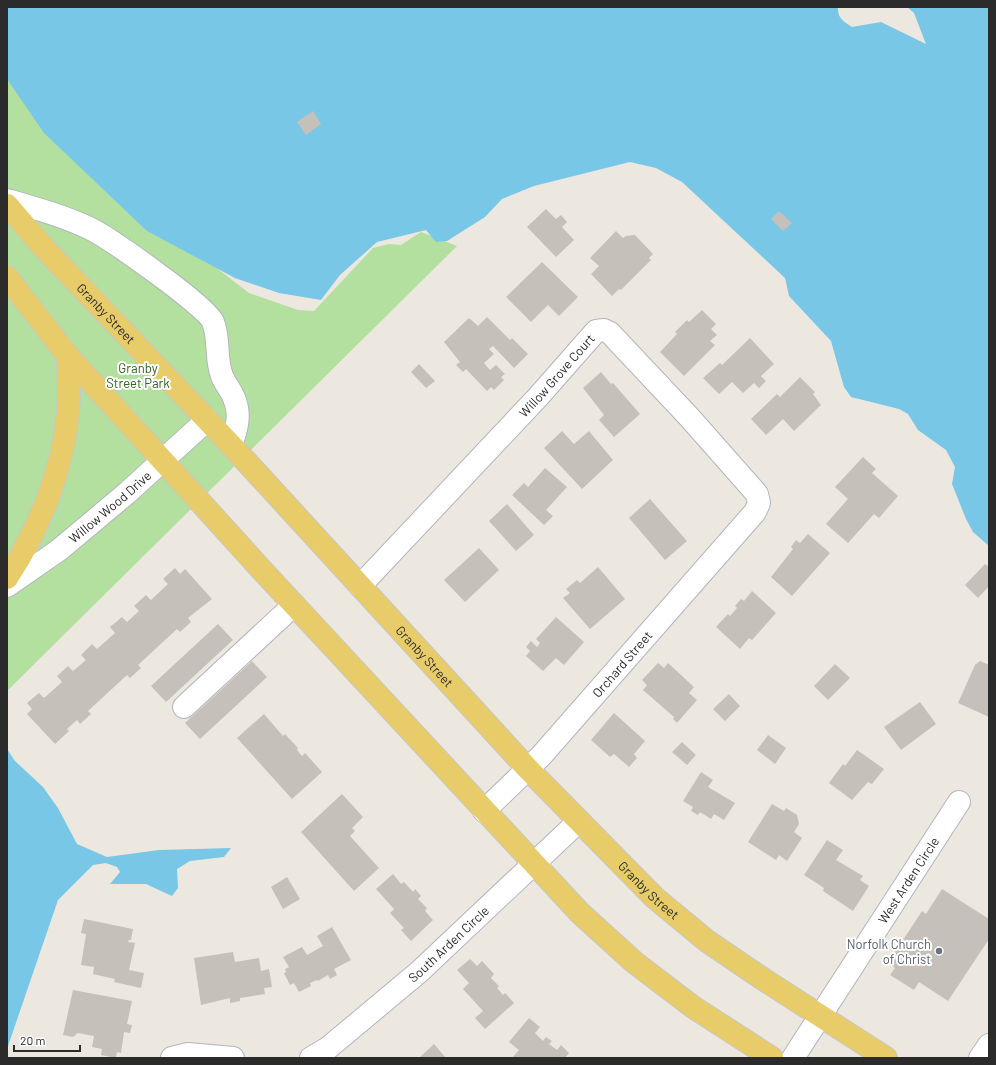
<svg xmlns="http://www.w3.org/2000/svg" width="996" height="1065" font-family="Barlow,sans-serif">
<rect width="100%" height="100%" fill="#ece7df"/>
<path fill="#b3df9f" d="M7,17L139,208L249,293L298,310L314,311L373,248L389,244L401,245L421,232L457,246L7,691Z"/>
<path fill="#79c7e6" d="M7,7H838C837,18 844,22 852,27L881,22L926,44L914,13L907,7H989V546L973,532L966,519L952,484L955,467L946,450L918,430L908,414L899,409L851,397L844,387L831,341L789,296L785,278L682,182L656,168L630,162L534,186L502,199L485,217L447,241L436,242L426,230L377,242L340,275L321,300L279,293L235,278L147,231L44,133L7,79Z
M7,749L15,761L43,787L58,808L77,844L107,857L159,850L231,848L224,857L190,861L177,869L178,888L172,896L146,884H110L120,872L117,867L106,863L93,865L58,900L7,1049Z"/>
<path fill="#c5c1ba" d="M313,111L321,124L306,135L297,122Z
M546,209L556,219L561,215L567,222L562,227L574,240L556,257L527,227Z
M779,211L792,223L783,231L771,219Z
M616,231L623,238L626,236L635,235L653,254L649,258L651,260L621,290L619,289L612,296L591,274L599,266L590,258Z
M542,262L578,297L559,316L548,305L531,322L506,297Z
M702,310L716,324L711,329L717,335L710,341L715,345L684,376L660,352L677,334L675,332L687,320L689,322Z
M487,317L510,340L512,338L528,354L514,368L493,346L489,349L494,354L484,363L490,370L496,365L505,374L501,377L504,380L494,390L491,387L487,391L466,369L463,372L456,365L460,362L444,342L469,318L478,326Z
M750,338L774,364L761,376L766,381L759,388L754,383L743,393L732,382L719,394L703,378L720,363L722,365Z
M419,364L435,381L426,388L411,372Z
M601,372L611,384L613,383L640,414L614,437L599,420L604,415L583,388Z
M800,377L815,392L813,394L821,405L794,431L783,419L766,435L751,419L777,394L780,397Z
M562,431L574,444L589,431L613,460L582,489L544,448Z
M863,457L876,469L872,473L898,496L879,518L874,514L848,543L826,524L848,499L835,487Z
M545,468L567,487L546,510L553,516L544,525L512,495L524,483L528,487Z
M650,499L687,541L665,560L629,518Z
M507,504L534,535L516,551L489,521Z
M808,534L830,553L792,596L771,577L793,549L791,547L796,540L800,543Z
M479,548L499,570L465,602L444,580Z
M985,564L989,567V586L978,598L965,585Z
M598,567L625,599L590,629L563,598L570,593L566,589L577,580L580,583Z
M175,568L180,574L185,569L212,599L188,618L191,622L180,632L177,629L138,665L141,668L130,678L127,675L88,711L91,714L80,724L77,720L67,729L69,731L55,744L27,714L32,709L27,703L39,693L44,698L62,682L57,676L68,666L73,671L86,660L81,655L92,644L97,649L115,633L110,627L122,617L127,622L139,611L134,606L146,595L151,600L168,584L163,579Z
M752,591L776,613L752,640L749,638L740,649L716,627L728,614L730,616L737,608L735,606L741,599L744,601Z
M556,617L584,642L564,665L556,658L543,671L526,656L530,651L526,647L531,641L537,647L540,643L536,639Z
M218,624L233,640L166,702L151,686Z
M252,661L267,677L200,739L185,723Z
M980,661L989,665V717L958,703L975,665Z
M658,663L664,668L668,663L694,687L689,693L697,700L677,723L673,719L674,717L643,690L647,685L642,680Z
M835,664L850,678L828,700L814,686Z
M729,694L740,706L725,721L713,709Z
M920,702L936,724L901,750L884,727Z
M614,713L645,741L634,754L637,758L629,767L614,754L610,757L591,740Z
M264,714L283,736L285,734L298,748L297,750L302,756L305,753L322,772L292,799L237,738Z
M768,735L786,748L775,764L757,750Z
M682,742L696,755L687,765L672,752Z
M857,750L884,769L872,784L868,782L852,800L829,783L843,764L845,766Z
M701,772L713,780L708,787L735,803L724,820L714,814L711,819L700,812L698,815L691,811L693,807L683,801Z
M342,794L363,817L352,828L355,831L350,836L379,868L354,891L301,832Z
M772,804L784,811L786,808L797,815L799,824L794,832L802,838L787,861L779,855L776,860L748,842Z
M827,840L843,850L836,860L863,876L860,880L869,886L853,911L823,891L824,888L804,875Z
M393,874L401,884L404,882L413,892L415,889L421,896L418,899L427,908L425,911L433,920L411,941L401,930L404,928L390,913L394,909L376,889Z
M287,877L300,899L283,909L271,887Z
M942,889L989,919V939L948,1001L919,982L914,990L890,975L895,968L888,963L922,911L926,914Z
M84,919L133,929L131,940H129L128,942L135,943L129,970L144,973L141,988L114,982L115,979L93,974L94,967L81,965L86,934L81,933Z
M332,927L351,960L334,969L337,975L330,979L328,975L318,981L317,980L310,983L311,986L299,992L294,983L290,985L284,973L286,972L285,969L289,967L283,957L302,947L307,955L323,946L317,936Z
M233,952L235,962L259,958L261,971L269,969L272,987L264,988L265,994L240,998V1001L230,1003V998L201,1005L194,958Z
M470,959L477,966L482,961L494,974L491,978L499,986L497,988L503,995L505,993L514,1003L485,1029L475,1018L483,1011L463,989L469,983L457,970Z
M73,990L132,1001L127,1024L132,1025L130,1033L124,1032L121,1053L117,1052L116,1058L101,1055L102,1049L92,1047L94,1036L78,1033L73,1037L63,1035Z
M529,1018L540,1027L535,1033L543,1041L546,1037L552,1041L549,1044L557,1050L561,1045L569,1053L565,1058H512L519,1050L509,1042Z
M434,1044L446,1058H419Z"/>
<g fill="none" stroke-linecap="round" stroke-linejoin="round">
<g stroke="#b2b5be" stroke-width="24">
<g id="minor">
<path d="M7,200C35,208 64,216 91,229C109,238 208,307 213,322C220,339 215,358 222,376C225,384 231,390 234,398C241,414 237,429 231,445"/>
<path id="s1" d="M7,586L59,550L127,493L207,420"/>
<path id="s2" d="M360,586L538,397L596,331L604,330L610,333L690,418L757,494L759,503L755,512L541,756L484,811"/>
<path d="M184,707L294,605"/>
<path d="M172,1058L188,1054L233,1058"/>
<path id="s3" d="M311,1058L328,1048L419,972L579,821"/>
<path id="s4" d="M793,1058L959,802"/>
<path d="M980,1058L989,1045"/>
</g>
</g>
<g stroke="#c8c8c8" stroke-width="24">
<g id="major">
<path id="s5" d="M7,205L44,248L231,445L528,769L655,898L707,941L763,979L886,1058"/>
<path d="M7,277L68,356L259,567L580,913L634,962L693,1007L772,1058"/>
<path d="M7,578C42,525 67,460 69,396C69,383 68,369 68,356"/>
</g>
</g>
<use href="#minor" stroke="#fff" stroke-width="22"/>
<use href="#major" stroke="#e7cc69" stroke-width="22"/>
</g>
<circle fill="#6b7280" stroke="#fff" stroke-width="1.5" cx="939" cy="951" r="4"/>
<g text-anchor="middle" stroke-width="4" stroke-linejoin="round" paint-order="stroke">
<g font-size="13" fill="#2b2b2b" stroke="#fff">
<text dy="5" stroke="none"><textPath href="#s5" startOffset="147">Granby Street</textPath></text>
<text dy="5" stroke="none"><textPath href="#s2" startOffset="288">Willow Grove Court</textPath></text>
<text dy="5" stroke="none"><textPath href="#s1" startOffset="130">Willow Wood Drive</textPath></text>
<text dy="5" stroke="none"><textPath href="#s5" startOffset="615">Granby Street</textPath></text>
<text transform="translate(622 664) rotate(-49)" y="5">Orchard Street</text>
<text dy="5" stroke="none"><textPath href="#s4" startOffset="212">West Arden Circle</textPath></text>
<text dy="5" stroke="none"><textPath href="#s5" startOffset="939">Granby Street</textPath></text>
<text dy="5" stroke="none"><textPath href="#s3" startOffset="179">South Arden Circle</textPath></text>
</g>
<g font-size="13" fill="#2c6420" stroke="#fff">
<text x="138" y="373">Granby<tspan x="138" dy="15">Street Park</tspan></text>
</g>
<g font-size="13" fill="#5b616d" stroke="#fff" text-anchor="end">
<text x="931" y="949">Norfolk Church<tspan x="931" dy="15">of Christ</tspan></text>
</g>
</g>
<rect width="996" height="1065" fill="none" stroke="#2b2b2b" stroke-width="16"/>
<path d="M14 1045v6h66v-6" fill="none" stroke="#2b2b2b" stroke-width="2"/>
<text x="20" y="1045" font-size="12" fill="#2b2b2b" stroke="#ffffff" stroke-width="3" paint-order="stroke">20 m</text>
</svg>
